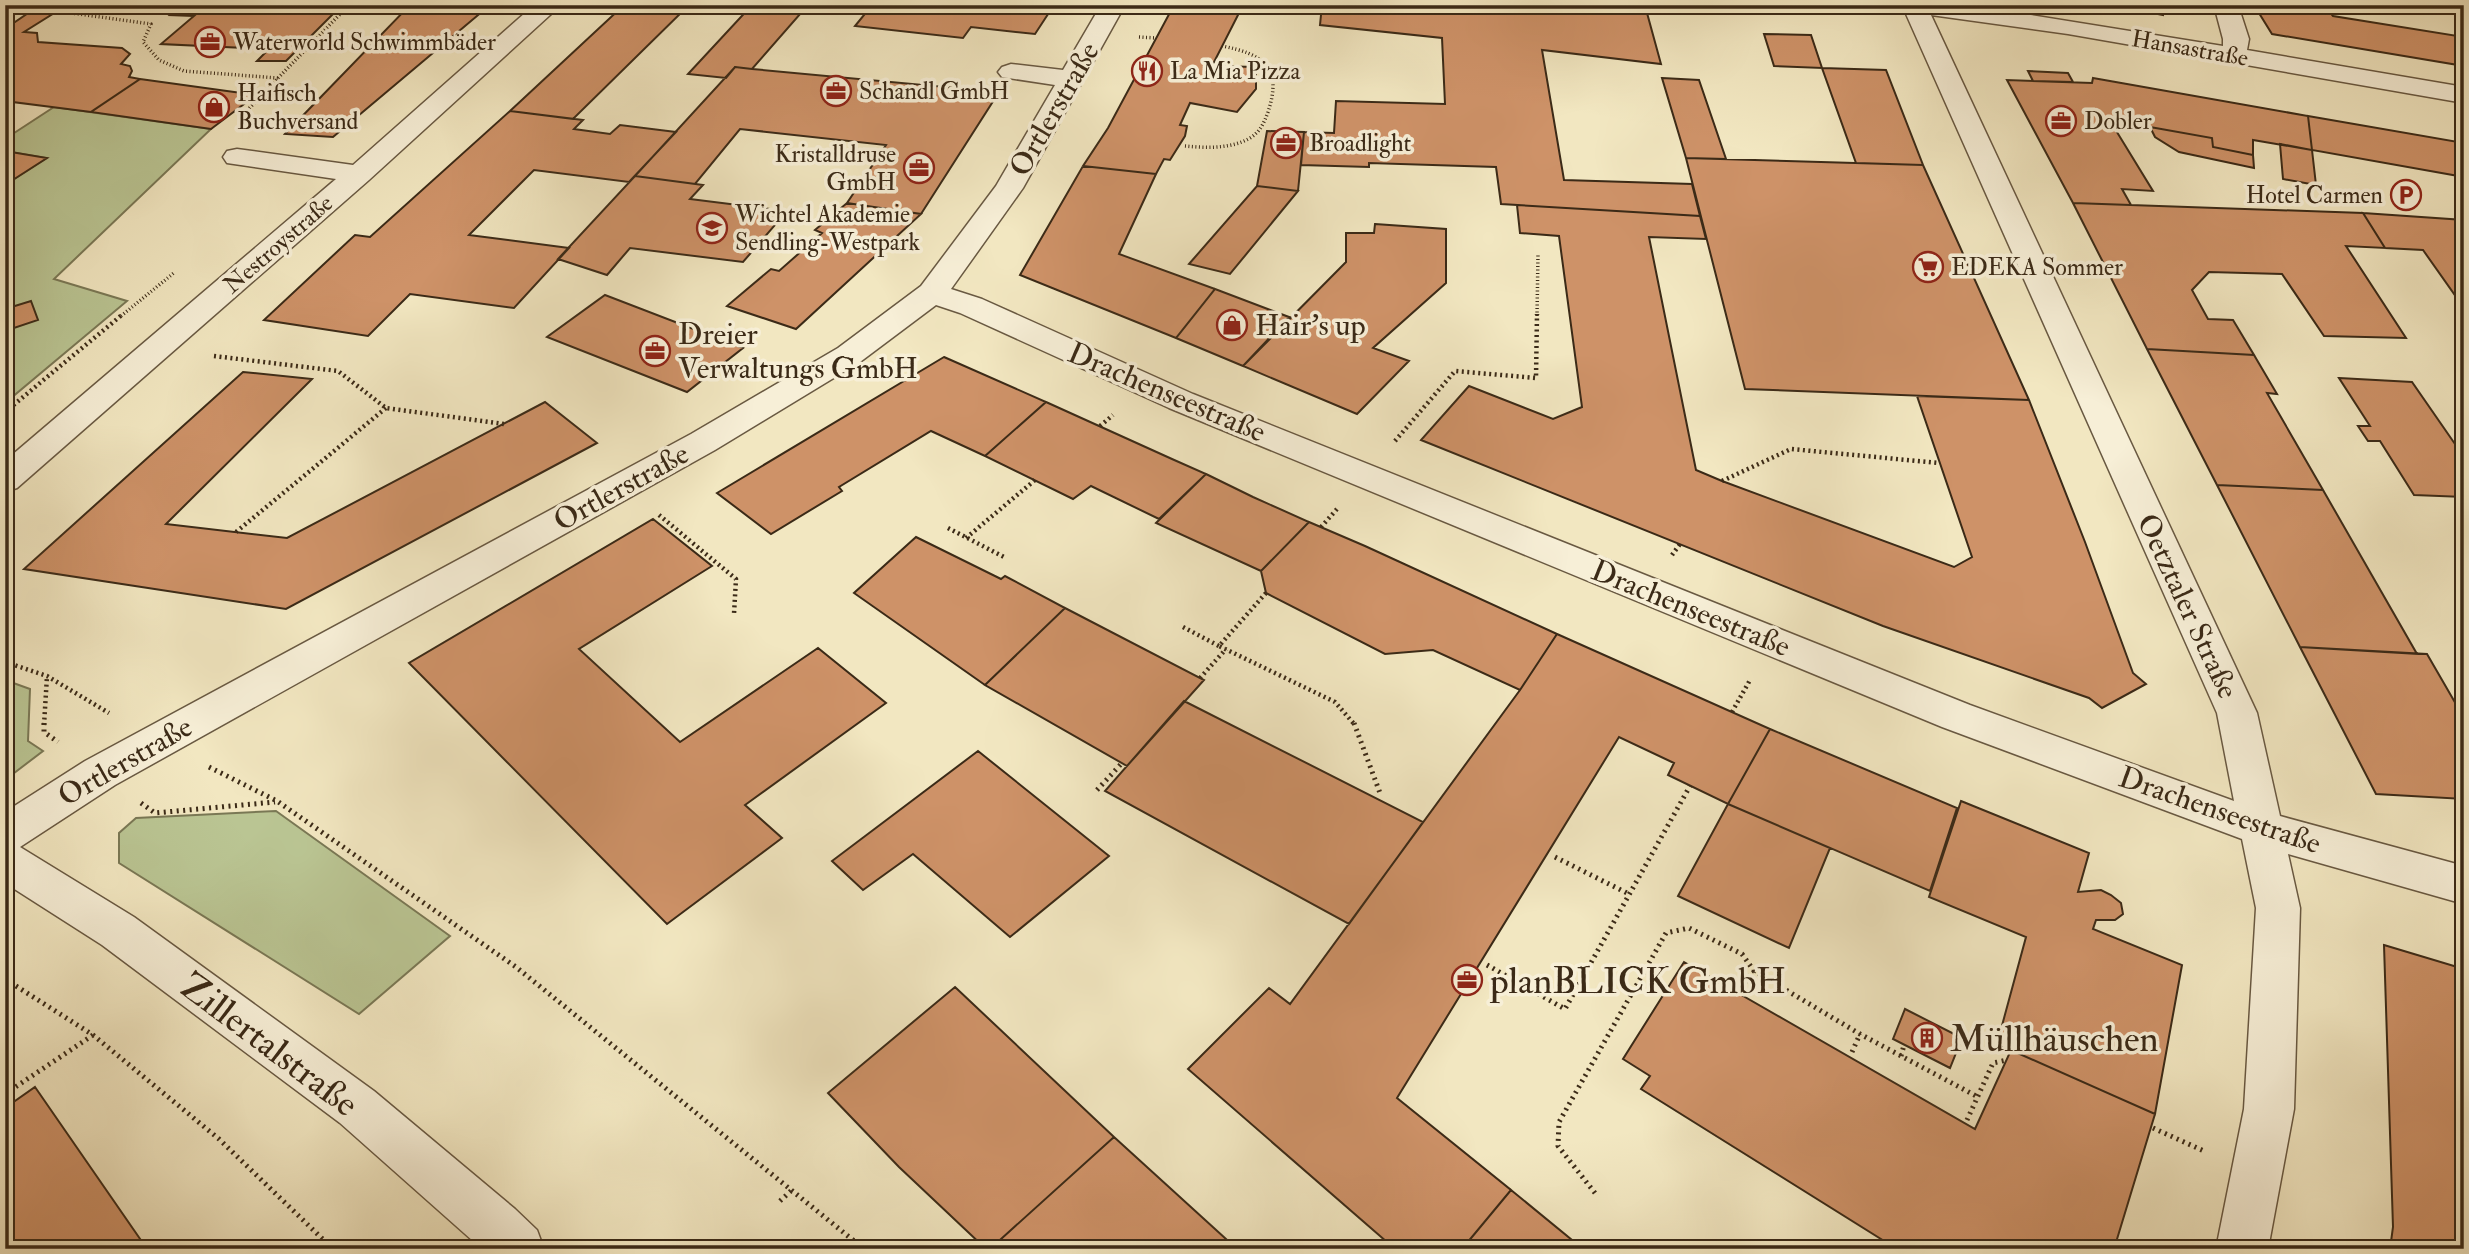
<svg xmlns="http://www.w3.org/2000/svg" width="2469" height="1254" font-family="'IM FELL Double Pica',serif">
<rect width="100%" height="100%" fill="#f2e7c1"/>
<filter id="stains"><feTurbulence type="fractalNoise" baseFrequency=".00286" numOctaves="4"/><feColorMatrix values="0 0 0 0 .2 0 0 0 0 .09 0 0 0 0 .02 0 0 0 .5 -.17"/></filter>
<radialGradient id="worn" r=".72"><stop offset=".6" stop-color="#630" stop-opacity="0"/><stop offset="1" stop-color="#630" stop-opacity=".3"/></radialGradient>
<path fill="#bac593" stroke="#7a7855" stroke-width="2" d="M54,107L211,129L54,279L127,301L5,403V185L46,158L5,151V139Z
M5,680L30,689L28,741L43,751L5,780Z
M276,811L450,936L359,1014L119,863V833L136,818Z"/>
<path fill="#ce9268" stroke="#3b2a17" stroke-width="2" d="M40,5H67L24,32L37,33L38,42L122,48L130,54L121,64L130,66L132,71L129,77L140,79L91,112L5,101V25L12,24Z
M181,5H342L286,61H257L269,49L161,44L194,16L170,15Z
M429,5H490L333,137L285,134L407,8L423,12Z
M624,5H689L573,119L510,111Z
M752,5H808L752,69L735,67L726,78L688,74Z
M880,5H1054L1035,34L971,27L963,38L855,26L868,10L876,11Z
M1174,5H1238V15L1212,66L1256,67V89L1237,112L1190,103L1180,125L1187,126L1185,136L1170,160L1164,159L1156,174L1083,166L1108,128Z
M1246,5H1322L1321,13Z
M1322,5H1575L1647,13L1661,64L1542,50L1564,180L1692,184L1700,216L1501,204L1496,167L1369,163V167L1301,165L1304,132L1334,133L1336,101L1445,104L1442,38L1320,25Z
M2113,5H2164L2163,15Z
M2254,5H2324L2333,16L2464,37V66L2272,34Z
M1764,34L1811,35L1822,68L1774,66Z
M735,67L752,69L999,92L921,214L847,203L886,145L740,129L695,184L635,176Z
M1822,68L1886,70L1923,165L1856,163Z
M2028,71L2068,73L2073,82L2033,81Z
M1662,78L1699,80L1726,159L1686,158Z
M2093,78L2308,116L2312,150L2253,140V155L2213,147L2212,138L2122,122L2112,124L2153,191L2122,189L2131,205L2073,203L2007,80L2092,83Z
M140,79L256,95L211,129L91,112Z
M510,111L583,120L574,129L610,134L620,125L676,132L629,182L534,170L469,235L569,248L514,308L410,294L368,336L264,320L355,235L370,237Z
M2308,116L2464,143V177L2312,150Z
M2150,127L2212,138L2213,147L2253,155L2254,168L2179,152L2155,137Z
M1267,131L1304,132L1298,191L1257,186Z
M2280,144L2312,150L2316,185L2283,179Z
M5,151L47,158L5,185Z
M1686,158L1923,165L2029,400L1745,389Z
M1083,166L1156,174L1119,254L1215,289L1176,338L1020,275Z
M635,176L703,185L690,199L787,211L743,262L630,248L607,275L558,259Z
M1257,186L1298,191L1230,274L1189,264Z
M847,203L921,214L796,329L727,306L771,269L779,271L822,233L815,230Z
M2073,203L2363,213L2385,248L2346,246L2406,338L2324,336L2282,274L2209,272L2192,290L2208,319L2233,320L2254,355L2147,349Z
M1517,205L1700,216L1706,239L1649,237L1696,470L1722,481L1954,567L1972,557L1917,396L2029,400L2085,542L2133,673L2146,684L2102,708L2089,698L1883,626L1421,440L1469,386L1553,419L1582,407L1559,236L1520,233Z
M2363,213L2464,220V308L2423,250L2385,248Z
M1375,224L1446,229V283L1373,348L1409,361L1357,414L1243,366L1346,262V233H1374Z
M1215,289L1289,317L1243,366L1176,338Z
M605,295L743,348L687,392L547,337Z
M31,301L38,320L11,329L9,321L5,322V309Z
M2147,349L2254,355L2277,394L2267,393L2323,490L2217,485Z
M944,357L1046,402L985,456L931,431L839,487L842,491L771,534L717,493Z
M243,372L312,379L166,524L287,538L545,402L597,443L286,609L24,569Z
M2339,378L2412,382L2464,457V497L2414,495L2380,441H2368L2358,426H2370Z
M1046,402L1172,459L1206,474L1159,519L1091,486L1073,499L985,456Z
M1206,474L1253,497L1309,522L1261,571L1156,523Z
M2217,485L2323,490L2417,654L2300,647Z
M653,519L712,566L579,649L680,742L818,648L886,703L745,805L782,838L667,924L409,663Z
M1309,522L1365,546L1557,634L1520,690L1433,650L1385,654L1266,593L1261,571Z
M916,537L1001,579L1005,576L1065,608L985,685L854,593Z
M1065,608L1204,680L1127,766L985,685Z
M1557,634L1770,729L1728,804L1668,775L1674,763L1619,737L1397,1098L1511,1190L1462,1249H1395L1188,1069L1269,988L1290,1004L1520,690Z
M2300,647L2427,654L2464,718V799L2376,794Z
M1184,701L1423,822L1349,924L1105,791Z
M1770,729L1957,808L1930,891L1728,804Z
M978,751L1109,856L1010,937L913,854L863,890L832,861Z
M1961,801L2089,853L2078,892L2101,890L2111,895L2121,903L2123,914L2115,920H2096L2093,929L2182,965L2155,1114L1997,1044L2026,937L1929,897Z
M1728,804L1830,848L1789,948L1678,896Z
M2384,945L2464,969V1249H2390L2393,1227Z
M1684,962L1975,1129L2011,1050L2155,1114L2114,1249H1897L1641,1089L1650,1076L1623,1059Z
M955,987L1114,1137L990,1249H986L899,1167L828,1093Z
M1905,1009L1962,1038L1950,1068L1893,1039Z
M35,1087L147,1249H5V1108Z
M1114,1137L1237,1249H990Z
M1511,1190L1583,1249H1462Z"/>
<g fill="none" stroke-linecap="round" stroke-linejoin="round">
<g stroke="#695942" stroke-width="3">
<path id="minor" d="M534,5H561L369,180L17,488L5,492V461L336,179L227,163L223,157L227,151L237,149L353,165Z
M1101,5H1125L1023,188L951,289L982,299L1193,394L1970,705L2234,801L2217,713L1902,5H1968L2223,46V39L2214,5H2238L2249,39L2247,50L2464,87V103L2068,34L1931,15L2257,713L2280,816L2464,866V904L2288,854L2300,908L2294,1109L2268,1249H2216L2244,1109L2256,908L2242,839L1942,727L1169,408L960,313L936,305L860,362L715,450L115,785L20,847L134,917L374,1091L515,1209L537,1230L544,1249H482L340,1123L102,945L5,883V812L85,761L691,434L838,348L921,286L996,186L1055,85L1002,77L998,72L1002,67L1011,64L1063,70Z"/>
</g>
<path stroke="#3b2a17" stroke-width="3.5" stroke-dasharray="1 2.5" stroke-linecap="butt" d="M11,5L35,9
M57,11L151,24L143,42L159,60L184,71L278,78L240,118
M1139,37L1156,38
M278,78L349,5
M1185,146C1206,148 1231,149 1250,138C1260,132 1264,123 1268,112C1283,67 1263,54 1222,46
M121,316L175,272
M1537,316L1538,254"/>
<path stroke="#3b2a17" stroke-width="4.5" stroke-dasharray="2 3.5" stroke-linecap="butt" d="M214,356L338,371L386,408L504,424
M5,412L123,314
M1100,426L1113,415
M1395,441L1455,371L1536,378L1537,314
M1722,481L1791,449L1939,463
M659,515L736,579L734,614
M1321,527L1337,509
M948,528L1004,557
M236,532L386,408
M966,538L1035,480
M1672,555L1680,544
M1266,593L1219,646L1335,702L1355,725
M1183,627L1219,646
M5,662L47,676L109,713
M1200,678L1226,649
M1732,712L1750,680
M44,725L47,676"/>
<path stroke="#3b2a17" stroke-width="5" stroke-dasharray="2 4.5" stroke-linecap="butt" d="M44,723V732L58,742
M1354,723L1380,793
M209,767L277,801L516,967L864,1249
M1097,790L1122,763
M141,803L155,813L275,802
M1555,857L1629,894
M1487,965L1565,1009L1690,786
M5,979L93,1035L219,1139L333,1249
M1741,987L1754,971
M1852,1052L1860,1034
M1901,1056L1904,1045
M5,1094L93,1035
M1967,1120L1993,1063L2007,1060
M2153,1128L2204,1151
M1595,1193L1558,1146L1559,1122L1666,933L1689,928L1742,954L1754,971L1860,1034L1978,1097
M780,1201L792,1190"/>
<use href="#minor" fill="#f7efd7" fill-rule="evenodd"/>
</g>
<defs>
<g id="office-ring" transform="scale(1.575)"><circle r="9.5" fill="#f7efd7" stroke="#8f2418" stroke-width="1.5"/><path d="M-6-3h4V-5.5h4V-3h4V5H-6ZM-1-4.5V-3h2v-1.5ZM-6 0V1H6V0Z" fill="#8f2418"/></g>
<g id="restaurant-ring" transform="scale(1.575)"><circle r="9.5" fill="#f7efd7" stroke="#8f2418" stroke-width="1.5"/><path d="M-5-6h1v4h1v-4h1v4h1v-4h1v5L-1.5 .5V6h-2V.5L-5-1ZM5-6V6H3V1.5H1.5Q1.5-4 5-6Z" fill="#8f2418"/></g>
<g id="shop-ring" transform="scale(1.575)"><circle r="9.5" fill="#f7efd7" stroke="#8f2418" stroke-width="1.5"/><path d="M-5-2.5h2.3a2.7 3.5 0 0 1 5.4 0H5L5.5 6h-11ZM-1.5-2.5h3a1.5 2.3 0 0 0-3 0Z" fill="#8f2418"/></g>
<g id="parking-ring" transform="scale(1.575)"><circle r="9.5" fill="#f7efd7" stroke="#8f2418" stroke-width="1.5"/><path d="M-3.5-5.5H1a3.5 3.5 0 0 1 0 7H-1V5.5H-3.5ZM-1-3.4V-.6H.8a1.4 1.4 0 0 0 0-2.8Z" fill="#8f2418"/></g>
<g id="school-ring" transform="scale(1.575)"><circle r="9.5" fill="#f7efd7" stroke="#8f2418" stroke-width="1.5"/><path d="M0-5L7-2L0 1L-7-2ZM-4 1L0 2.5L4 1V4Q0 6-4 4Z" fill="#8f2418"/></g>
<g id="supermarket-ring" transform="scale(1.575)"><circle r="9.5" fill="#f7efd7" stroke="#8f2418" stroke-width="1.5"/><path d="M-6-5.5h2.5l.6 2H6L4.5 2H-2.5L-4.4-4H-6ZM-1.5 3.2a1.3 1.3 0 1 0 .1 0ZM3 3.2a1.3 1.3 0 1 0 .1 0Z" fill="#8f2418"/></g>
<g id="building-ring" transform="scale(1.575)"><circle r="9.5" fill="#f7efd7" stroke="#8f2418" stroke-width="1.5"/><path d="M-4-6H4V6H1V3H-1V6H-4ZM-2.5-4.3h1.7v1.8h-1.7ZM.8-4.3h1.7v1.8H.8ZM-2.5-1h1.7V.8h-1.7ZM.8-1h1.7V.8H.8Z" fill="#8f2418"/></g>
</defs>
<g fill-rule="evenodd">
<use href="#office-ring" x="210" y="42"/>
<use href="#restaurant-ring" x="1147" y="71"/>
<use href="#office-ring" x="836" y="91"/>
<use href="#shop-ring" x="214" y="107"/>
<use href="#office-ring" x="2061" y="121"/>
<use href="#office-ring" x="1286" y="143"/>
<use href="#office-ring" x="919" y="168"/>
<use href="#parking-ring" x="2406" y="195"/>
<use href="#school-ring" x="712" y="228"/>
<use href="#supermarket-ring" x="1928" y="267"/>
<use href="#shop-ring" x="1232" y="325"/>
<use href="#office-ring" x="655" y="351"/>
<use href="#office-ring" x="1467" y="980"/>
<use href="#building-ring" x="1927" y="1038"/>
</g>
<g text-anchor="middle" stroke-width="7" stroke-linejoin="round" paint-order="stroke">
<g font-size="24" fill="#3b2a17" stroke="#f7efd7" text-anchor="start">
<text x="233" y="50">Waterworld Schwimmbäder</text>
<text x="1170" y="79">La Mia Pizza</text>
<text x="859" y="99">Schandl GmbH</text>
<text x="237" y="101">Haifisch<tspan x="237" dy="28">Buchversand</tspan></text>
<text x="2084" y="129">Dobler</text>
<text x="1309" y="151">Broadlight</text>
<text x="896" y="162" text-anchor="end">Kristalldruse<tspan x="896" dy="28">GmbH</tspan></text>
<text x="2383" y="203" text-anchor="end">Hotel Carmen</text>
<text x="735" y="222">Wichtel Akademie<tspan x="735" dy="28">Sendling-Westpark</tspan></text>
<text x="1951" y="275">EDEKA Sommer</text>
</g>
<g font-size="24" fill="#3b2a17" stroke="#f7efd7">
<text transform="translate(2190 48) rotate(10)" y="8">Hansastraße</text>
<text transform="translate(278 244) rotate(-41)" y="8">Nestroystraße</text>
</g>
<g font-size="30" fill="#3b2a17" stroke="#f7efd7">
<text transform="translate(1054 109) rotate(-60)" y="10">Ortlerstraße</text>
<text transform="translate(1167 392) rotate(23)" y="10">Drachenseestraße</text>
<text transform="translate(621 487) rotate(-29)" y="10">Ortlerstraße</text>
<text transform="translate(2188 606) rotate(65)" y="10">Oetztaler Straße</text>
<text transform="translate(1691 608) rotate(22)" y="10">Drachenseestraße</text>
<text transform="translate(125 761) rotate(-30)" y="10">Ortlerstraße</text>
<text transform="translate(2220 810) rotate(19)" y="10">Drachenseestraße</text>
</g>
<g font-size="30" fill="#3b2a17" stroke="#f7efd7" text-anchor="start">
<text x="1255" y="335">Hair's up</text>
<text x="678" y="344">Dreier<tspan x="678" dy="34">Verwaltungs GmbH</tspan></text>
</g>
<g font-size="37" fill="#3b2a17" stroke="#f7efd7" text-anchor="start">
<text x="1490" y="993">planBLICK GmbH</text>
<text x="1950" y="1051">Müllhäuschen</text>
</g>
<g font-size="37" fill="#3b2a17" stroke="#f7efd7">
<text transform="translate(270 1044) rotate(37)" y="13">Zillertalstraße</text>
</g>
</g>
<rect width="2469" height="1254" fill="none" stroke="#f2e7c1" stroke-width="28"/>
<rect x="7" y="7" width="2455" height="1240" fill="none" stroke="#3b2a17" stroke-width="3.5"/>
<rect x="14" y="14" width="2441" height="1226" fill="none" stroke="#3b2a17" stroke-width="2"/>
<rect width="100%" height="100%" filter="url(#stains)"/>
<rect width="100%" height="100%" fill="url(#worn)"/>
</svg>
